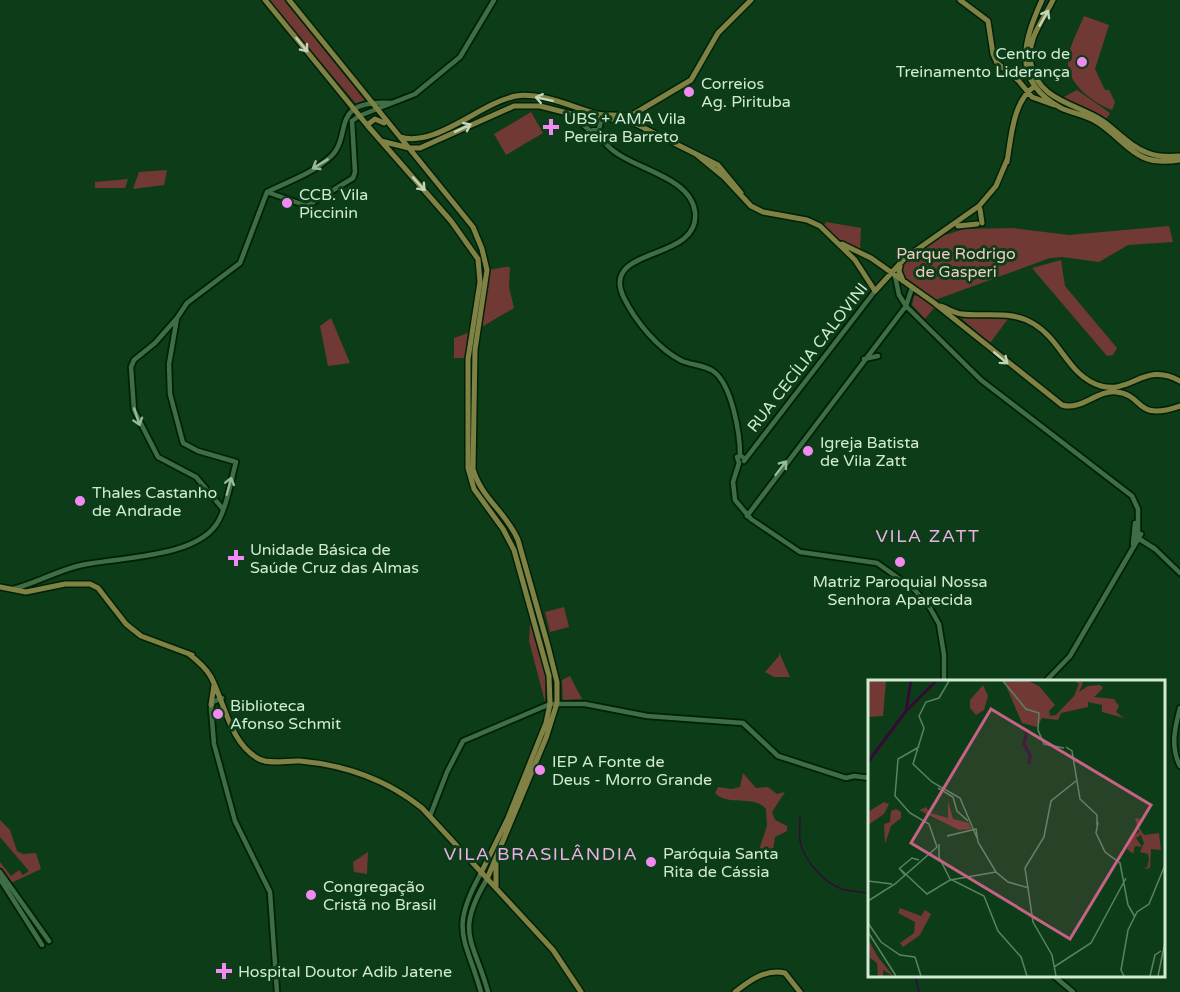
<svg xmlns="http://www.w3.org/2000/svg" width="1180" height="992" font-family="'Varela Round',sans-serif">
<rect width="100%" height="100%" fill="#0c3d18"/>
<path fill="#713933" d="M268,0H284L366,102L358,106Z
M1084,16L1109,25L1095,69L1105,90H1109L1115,102L1112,110C1094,104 1066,83 1068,60C1069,46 1079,29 1084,16Z
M1077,90L1110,113L1105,121L1060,99Z
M531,112L543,133L506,155L494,134Z
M167,170L164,185L133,189L139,172Z
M128,179L125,188H95V182Z
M826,222L861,228L860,251C845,244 834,239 824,225Z
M1169,226L1173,242L1128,245L1099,262L1062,257L1050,258L935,300L901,274L905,261L942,236L964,229L1013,228L1069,235Z
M1061,260L1065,286L1117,348L1113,355L1107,356L1032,268Z
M505,267H510L509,287L514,308L480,328L489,270Z
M921,295L939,308L933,309L925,319L912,305L914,296Z
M966,317L1008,319L990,343L962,319Z
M331,318L350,363L328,366L320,326Z
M468,333L465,358H454V338Z
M564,607L569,627L550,632L545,612Z
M530,623L546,678L545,702L529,641Z
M779,652L790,677H774L765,672L779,656Z
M570,676L582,699L563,700L562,680Z
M743,773L756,788L768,787L777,794L785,792L772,812L775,820L787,826V831L775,837L773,850L757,856L767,826L766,809C754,794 728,807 715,793L718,787L732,789L740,787Z
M0,820L10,830L17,851L23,854L36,853L41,869L11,883L0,868V862L11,876L19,870L23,875L29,871L0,837Z
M368,852L367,874L354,872L353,862Z"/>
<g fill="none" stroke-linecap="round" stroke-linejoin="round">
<path stroke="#340b34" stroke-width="1.5" d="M800,817C800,825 799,834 800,841C803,859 824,883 842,889C850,892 861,891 870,894
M915,976L919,992"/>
<g stroke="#002106" stroke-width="8">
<path id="minor" d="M580,113L579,121L590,131L599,129L602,117
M352,121L359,116L415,94L460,57L494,0
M595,132C602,140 609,149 618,154C641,170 691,179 695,212C701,263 598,245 624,298C636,322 658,349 682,361C692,365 704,365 713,371C732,384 740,434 740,455
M267,192L307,206L353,178L355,172L352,121
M895,276L899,295L906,306L981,380L1132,496L1138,509V538L1155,549
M177,318L155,343L134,360L131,367L134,410L158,457L196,477L223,509
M864,359L878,356
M744,458L741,456L737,457L739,463L733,482L735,500L751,519L800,552L877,563L914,589L930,608L939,624L944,655V682
M744,461L875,291
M747,516L906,306L912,288
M1133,544L1135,523
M1154,548L1180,573
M13,589C37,583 58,570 82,565C120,557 200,558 219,520C228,503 231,480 236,462L198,451L183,443L170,394L169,364L177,318L187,303L240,263L267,192C287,182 311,174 328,159C356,137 325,99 392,103
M1045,682L1070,656L1141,534
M222,698L213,702L211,708L214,744L235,821L270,892L277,992
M1180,708C1175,727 1170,747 1180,766
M430,816L447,772L463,741L550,704H585L647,716L743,723L778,756L846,778L854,776L870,778
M0,872L49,941
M0,879L42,945
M487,879C454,934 474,940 488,992
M1054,976L1073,992
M481,992C465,936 449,931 481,873"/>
</g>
<g stroke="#002106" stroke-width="8">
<path id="major" d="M265,0L367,125L451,221L478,259L480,282L468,359V468L474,489L503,529L514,550L549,676L550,704L546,723L508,818L481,873
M289,0L473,227L482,249L487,270L475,350L473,469C481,498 507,513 518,540L548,646L557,682V703L546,738L487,879
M960,0L988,21L993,54L997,63L1018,80L1032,97L1054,105
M1042,0C1023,42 1011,81 1061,108C1074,114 1088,115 1100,124C1131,146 1136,167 1180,160
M1053,0C1043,21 1026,39 1031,64C1038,101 1078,104 1103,121C1118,132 1131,147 1148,153C1158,157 1169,157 1180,156
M627,118L691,80L718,33L751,0
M367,125L375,119L384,123
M400,137C436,148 480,103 516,96C542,92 572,107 597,114C611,117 627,111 636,124
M381,141L409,148H420L514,106H540L591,119H620L636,124L718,165L741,193
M696,154L724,177L751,206L763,212L807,220L820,226L855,260L875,291L905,258L979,206L996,186L1007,160
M1007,162C1011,138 1013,100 1035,86
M980,209L982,223
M958,226L977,224
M842,244L871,258L933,302L1062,405C1081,411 1097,390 1116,392C1146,395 1133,422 1180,406
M901,261L899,271L903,281
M940,306C947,308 954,313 962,314C986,317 1012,310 1034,324C1062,341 1069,377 1101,386C1132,394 1145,361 1180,381
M0,587L26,592L65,584H90L98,588L126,624L141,636L192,655
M189,654C198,661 206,668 211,677C225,704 230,743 259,759C270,765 288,760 300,761C345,765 386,779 422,808L553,950L581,992
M211,705L214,685
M496,888V864
M735,992C749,981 766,968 785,973L800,992"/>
</g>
<use href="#minor" stroke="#3e6d46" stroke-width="4.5"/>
<use href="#major" stroke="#808145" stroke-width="5"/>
</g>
<defs><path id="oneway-shaft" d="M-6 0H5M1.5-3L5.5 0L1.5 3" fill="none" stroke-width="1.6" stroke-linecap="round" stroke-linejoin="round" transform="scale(1.5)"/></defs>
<g stroke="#c1d5b7">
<use href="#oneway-shaft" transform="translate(1044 18) rotate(-60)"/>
<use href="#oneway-shaft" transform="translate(302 45) rotate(51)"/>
<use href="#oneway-shaft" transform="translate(544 99) rotate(-168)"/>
<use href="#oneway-shaft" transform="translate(463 128) rotate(-25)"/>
<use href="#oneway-shaft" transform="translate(419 184) rotate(48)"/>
<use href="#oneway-shaft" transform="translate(1001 358) rotate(40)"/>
</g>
<g stroke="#96b89b">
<use href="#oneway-shaft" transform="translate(320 164) rotate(149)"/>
<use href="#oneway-shaft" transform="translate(137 417) rotate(72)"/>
<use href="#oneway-shaft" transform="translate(781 468) rotate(-52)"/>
<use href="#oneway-shaft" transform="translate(229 486) rotate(-75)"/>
</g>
<g fill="#f38af1" stroke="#0c3d18" stroke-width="2">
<circle cx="1082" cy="62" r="6"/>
<circle cx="689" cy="92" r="6"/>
<path d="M548 118h6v6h6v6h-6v6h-6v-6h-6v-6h6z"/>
<circle cx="287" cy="203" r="6"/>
<circle cx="808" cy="451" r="6"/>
<circle cx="80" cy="501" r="6"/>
<path d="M233 549h6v6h6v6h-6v6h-6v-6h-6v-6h6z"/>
<circle cx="900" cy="562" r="6"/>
<circle cx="218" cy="714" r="6"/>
<circle cx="540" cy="770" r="6"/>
<circle cx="651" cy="862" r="6"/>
<circle cx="311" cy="895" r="6"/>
<path d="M221 962h6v6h6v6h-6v6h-6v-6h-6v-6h6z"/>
</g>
<g text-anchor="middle" stroke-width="6" stroke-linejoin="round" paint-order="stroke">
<g font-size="16" fill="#d1ead4" stroke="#0c3d18" text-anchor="start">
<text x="1070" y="59" text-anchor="end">Centro de<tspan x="1070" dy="18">Treinamento Liderança</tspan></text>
<text x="701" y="89">Correios<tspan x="701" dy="18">Ag. Pirituba</tspan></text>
<text x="564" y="124">UBS + AMA Vila<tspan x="564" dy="18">Pereira Barreto</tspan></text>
<text x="299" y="200">CCB. Vila<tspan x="299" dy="18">Piccinin</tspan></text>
<text x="820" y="448">Igreja Batista<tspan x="820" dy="18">de Vila Zatt</tspan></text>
<text x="92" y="498">Thales Castanho<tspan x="92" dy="18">de Andrade</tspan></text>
<text x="250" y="555">Unidade Básica de<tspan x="250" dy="18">Saúde Cruz das Almas</tspan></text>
<text x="900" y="587" text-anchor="middle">Matriz Paroquial Nossa<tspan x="900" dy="18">Senhora Aparecida</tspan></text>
<text x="230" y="711">Biblioteca<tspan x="230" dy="18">Afonso Schmit</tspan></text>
<text x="552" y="767">IEP A Fonte de<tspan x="552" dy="18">Deus - Morro Grande</tspan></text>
<text x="663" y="859">Paróquia Santa<tspan x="663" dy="18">Rita de Cássia</tspan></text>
<text x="323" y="892">Congregação<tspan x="323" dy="18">Cristã no Brasil</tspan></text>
<text x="238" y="977">Hospital Doutor Adib Jatene</text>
</g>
<g font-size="16" fill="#f2c9c3" stroke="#0c3d18">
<text x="956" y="259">Parque Rodrigo<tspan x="956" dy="18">de Gasperi</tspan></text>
</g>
<g font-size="16" fill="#d1ead4" stroke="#0c3d18">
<text transform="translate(807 357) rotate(-52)" y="6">RUA CECÍLIA CALOVINI</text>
</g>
<g font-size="18" letter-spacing="1.5" fill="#ebb0e8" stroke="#0c3d18">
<text x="928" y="542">VILA ZATT</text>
<text x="541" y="860">VILA BRASILÂNDIA</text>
</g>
</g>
<g transform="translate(868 680)">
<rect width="297" height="297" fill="#0c3d18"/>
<path d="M0,1H18L15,36L0,37ZM136,1H160L171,6L187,25L181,31L182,36L188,35L206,16L211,4L207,1L215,2L211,12L220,6L232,5L235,8L226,17L246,19L251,26L248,32L256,38L234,32V25L220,22V27L193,33L190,40L174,38L169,47L154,43ZM115,5L120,16L116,30L108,35L102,28V20ZM80,121L85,139L101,143L103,149L91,150L51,130L58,127L62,133L80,138ZM16,122L21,124L16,134L0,145V132ZM28,129L33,132V138L23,146L17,164L16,144L22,142L23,131ZM267,138L272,139L270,146L276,155L291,153L293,170L283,169L282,188L278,189L275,187L279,188L281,179L280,174L272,172L276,163L273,155L268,158L274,167L267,166L265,174L259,169L263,156L271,152ZM32,228L53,236L57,230L63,234L52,255L35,267L32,263L46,253L47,242L30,233ZM0,259L10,277L25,296L15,290V296H10L9,283L2,278Z" fill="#713933"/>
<path fill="none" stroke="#340b34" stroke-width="3" d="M38,31L68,1M38,31L43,1M159,50L156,64L162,75L161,84M0,82L38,31"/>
<path fill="none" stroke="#5b8263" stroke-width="1.5" d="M81,1L71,18L58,22L51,36L56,48L45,84L64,102L92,118L109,158M135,1L158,29L171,33L170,50L176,64L196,68M198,67L204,71L212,119L229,135V145M70,108L85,117L89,131L100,141M230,142L228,153L237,172L252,183L260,225L267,237M79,156L108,149L110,162L128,192L140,202L161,208M71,164V177L82,199L116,216L130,251L153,277L159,296M32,188L44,178L51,180M37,195L31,188L59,214L82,200L128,192M0,201L24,204M0,221L27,204L69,167L61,144L42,133L27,116L30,79L51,67M0,243L13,262L32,275L47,277M0,252L28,296M47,277L53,296M186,287L223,263L258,198M188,296L184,275L165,242L157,188L176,157L183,121L208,101M256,296L253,290L260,250L269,232L281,224L297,185M282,296L287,275L293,271M290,296L297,262"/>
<path fill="#c76285" fill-opacity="0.15" stroke="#c76285" stroke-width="3" d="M123,29L283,125L202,259L43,163Z"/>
<rect width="297" height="297" fill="none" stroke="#d1ead4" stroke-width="3"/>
</g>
</svg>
